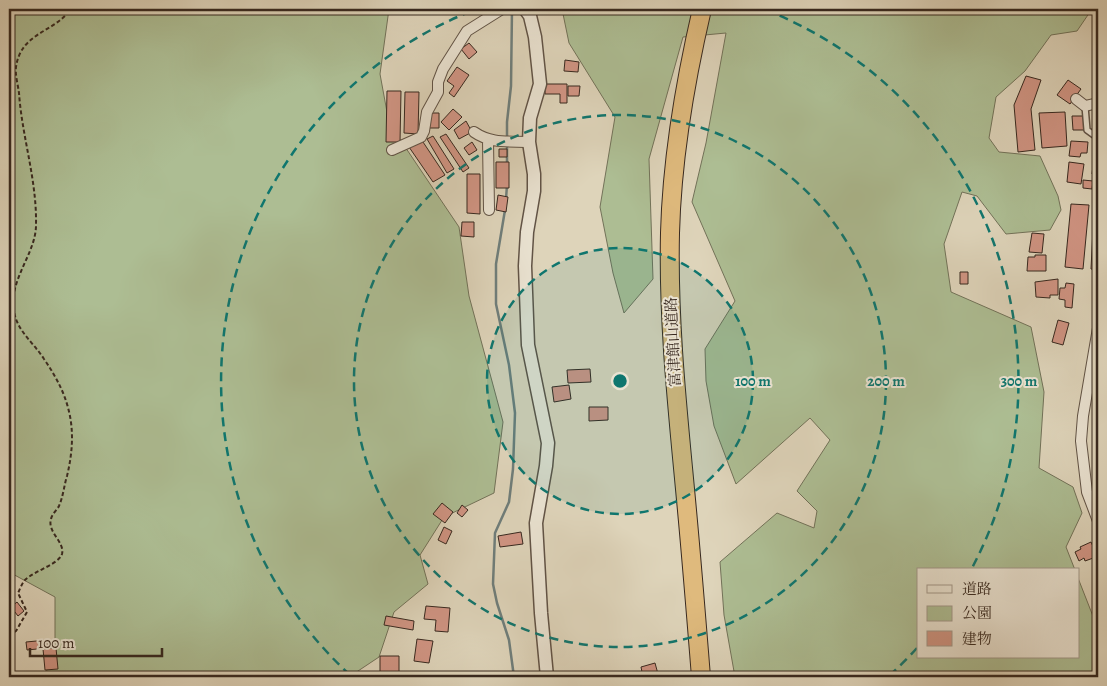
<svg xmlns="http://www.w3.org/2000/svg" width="1107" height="686" font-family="Alegreya,'Noto Serif JP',serif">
<rect width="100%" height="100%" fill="#ded4ba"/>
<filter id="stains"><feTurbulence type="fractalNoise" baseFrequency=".004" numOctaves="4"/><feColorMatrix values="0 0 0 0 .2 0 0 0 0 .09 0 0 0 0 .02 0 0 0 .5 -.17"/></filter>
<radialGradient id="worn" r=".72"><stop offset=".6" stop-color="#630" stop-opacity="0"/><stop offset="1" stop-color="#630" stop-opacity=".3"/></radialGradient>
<path fill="#adbd93" stroke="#727259" d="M9,9H389L380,74L389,123L459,227L469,296L503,422L494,493L444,517L420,555L428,584L394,612L379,657L349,677H44L55,651V597L9,572Z
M562,9H1092L1077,31L1051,35L1025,71L996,97L989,138L999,152L1040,156L1058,196L1061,210L1050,230L1006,234L977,196L962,192L944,244L951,292L1031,327L1044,392L1039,468L1073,487L1082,513L1066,547L1075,570H918V657H1078V578L1098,629V677H735L724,615L720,562L777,513L814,528L817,511L797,491L830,440L810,418L736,484L714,426L706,381L705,349L735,301L692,202L706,143L726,33L683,37L649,159L653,279L624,313L613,273L600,207L615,117L569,43Z"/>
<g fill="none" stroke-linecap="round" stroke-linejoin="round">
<path stroke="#6f7e7b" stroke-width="2.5" d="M507,140V122L511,86L512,9
M507,165V145
M506,199L507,185
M505,210L496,264V304L509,365L515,413L513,469L509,502L495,533L493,584L497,603L509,640L514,677"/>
</g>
<path fill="#d19584" stroke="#37281f" d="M469,43L477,52L469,59L461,49Z
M565,60L579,62L578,72L564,71Z
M457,67L469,75L454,97L449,93L454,86L447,81Z
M1026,76L1041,80L1031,109L1035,150L1018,152L1014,105Z
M1068,80L1081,89L1070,104L1057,95Z
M545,84H567V103H560V94H545Z
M568,86H580L579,96H568Z
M387,91H401L400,142H386Z
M405,92H419L418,134L404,133Z
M453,109L462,117L449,130L441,122Z
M1065,112L1067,146L1042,148L1039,113Z
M429,113H439V128H429Z
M1072,116H1084L1085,130H1073Z
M466,121L472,132L459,139L454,130Z
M446,134L469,168L463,172L440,137Z
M433,136L454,169L447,173L427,139Z
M421,139L445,175L433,182L409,147Z
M1071,141L1088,142L1087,153H1081L1080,157L1069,156Z
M472,142L477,150L469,155L464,148Z
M499,149H507V157H499Z
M1094,156H1098V175L1092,174Z
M496,162H509V188H496Z
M1069,162L1084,164L1081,184L1067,182Z
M467,174H480V214L467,213Z
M1083,180L1093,181L1092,189L1083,188Z
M498,195L508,197L506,212L496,210Z
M1071,204L1089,205L1083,269L1065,267Z
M1094,209H1098V270L1091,269Z
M462,222H474V237L461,236Z
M1032,233L1044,234L1042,253L1029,252Z
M1035,255H1046V271H1027L1028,257H1035Z
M960,272H968V284H960Z
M1058,279V295H1050V298L1036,297L1035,282Z
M1066,283L1074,284L1072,308L1065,307V300L1059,299L1060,288H1065Z
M1058,320L1069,323L1063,345L1052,342Z
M590,369L591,382L568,383L567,370Z
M569,385L571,399L554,402L552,387Z
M589,407H608V420L589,421Z
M442,503L453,512L445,523L433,514Z
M462,505L468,510L462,517L457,513Z
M444,527L452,531L446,544L438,540Z
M521,532L523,544L500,547L498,536Z
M1091,542L1094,549L1098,547V563L1096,557L1085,561L1084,558L1079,561L1075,552L1081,549L1080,547Z
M17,602L24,611L18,616L11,607Z
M426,606L450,608L448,632L435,631L436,620L424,619Z
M386,616L414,621L413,630L384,625Z
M417,639L433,641L429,663L414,661Z
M47,640V648L27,650L26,642Z
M56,648L58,669L45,670L43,649Z
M380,656H399V673H380Z
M655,663L658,674L643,677L641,667Z"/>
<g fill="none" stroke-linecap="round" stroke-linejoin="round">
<g stroke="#615346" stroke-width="8">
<path id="service" d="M1085,106L1087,130L1098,138"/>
</g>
<g stroke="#615346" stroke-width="12">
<path id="minor" d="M1076,99L1085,106L1098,103
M474,132C491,144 509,141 529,142
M488,140L489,210
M392,150L421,137L424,131L427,112L438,92V82L443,69L467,31L502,9
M1098,328L1083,416L1081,441L1087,492L1098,521"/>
</g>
<g stroke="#615346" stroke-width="15">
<path id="tertiary" d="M525,9L530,16L535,37L540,84L530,118L529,142L534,174V191L527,232L525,266L528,345L548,443L546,466L536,523L541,613L547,677"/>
</g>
<g stroke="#37281f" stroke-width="20">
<path id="motorway" d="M701,677C696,614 691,552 685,489C677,404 668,319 670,233C672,157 685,82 702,9"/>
</g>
<path stroke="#37281f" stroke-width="2" stroke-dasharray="4 2.5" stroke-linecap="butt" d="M9,635L16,631L27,612L18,593C20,589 22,583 25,580C34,571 59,564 62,554C65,542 47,532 51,519C52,514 57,510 59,506C63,497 64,486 67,476C78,430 71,398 44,359C33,342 18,332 14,312C8,280 36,254 36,225C37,180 22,137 19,93C18,85 15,75 16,67C21,32 54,33 71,9"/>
<use href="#service" stroke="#eae3d2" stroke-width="5"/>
<use href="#minor" stroke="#eae3d2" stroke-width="10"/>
<use href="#tertiary" stroke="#eae3d2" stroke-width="12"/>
<use href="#motorway" stroke="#dfba7d" stroke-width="18"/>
</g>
<circle cx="620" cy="381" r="133" fill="#0f766e" fill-opacity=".12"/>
<g fill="none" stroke="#0f766e" stroke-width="2.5" stroke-dasharray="9 6">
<circle cx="620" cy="381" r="133"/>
<circle cx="620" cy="381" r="266"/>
<path d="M917 648A399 399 0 0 1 890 675M350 675A399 399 0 0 1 474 10M766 10A399 399 0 0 1 972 568"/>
</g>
<g text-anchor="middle" stroke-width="4" stroke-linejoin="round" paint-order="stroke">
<g font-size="15" fill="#37281f" stroke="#eae3d2">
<text transform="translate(673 342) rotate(-93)" y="5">富津館山道路</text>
</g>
</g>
<circle cx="620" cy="381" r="8" fill="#0f766e" stroke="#eae3d2" stroke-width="2.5"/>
<g font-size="15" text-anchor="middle" font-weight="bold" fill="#0f766e" stroke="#eae3d2" stroke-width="4" stroke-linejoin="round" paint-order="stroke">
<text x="753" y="386">100 m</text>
<text x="886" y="386">200 m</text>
<text x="1019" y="386">300 m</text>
</g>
<rect width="1107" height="686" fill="none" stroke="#ded4ba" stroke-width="30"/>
<rect x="10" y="10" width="1087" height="666" fill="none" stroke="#37281f" stroke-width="2.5"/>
<rect x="15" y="15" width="1077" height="656" fill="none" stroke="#37281f"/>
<rect x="917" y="568" width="162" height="90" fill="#eae3d2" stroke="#a2988a"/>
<rect x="927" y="585" width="25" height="8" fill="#eae3d2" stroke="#a2988a"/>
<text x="962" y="594" font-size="15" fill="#37281f">道路</text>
<rect x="927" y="606" width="25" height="15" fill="#adbd93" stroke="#a2988a"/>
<text x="962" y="618" font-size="15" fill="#37281f">公園</text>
<rect x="927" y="631" width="25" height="15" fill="#d19584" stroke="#a2988a"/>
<text x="962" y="644" font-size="15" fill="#37281f">建物</text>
<path d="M30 648v8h132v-8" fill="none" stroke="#37281f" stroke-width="2.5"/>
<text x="38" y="648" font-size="15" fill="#37281f" stroke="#eae3d2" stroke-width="4" paint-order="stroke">100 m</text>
<rect width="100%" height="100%" filter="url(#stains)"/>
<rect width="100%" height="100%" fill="url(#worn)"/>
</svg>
